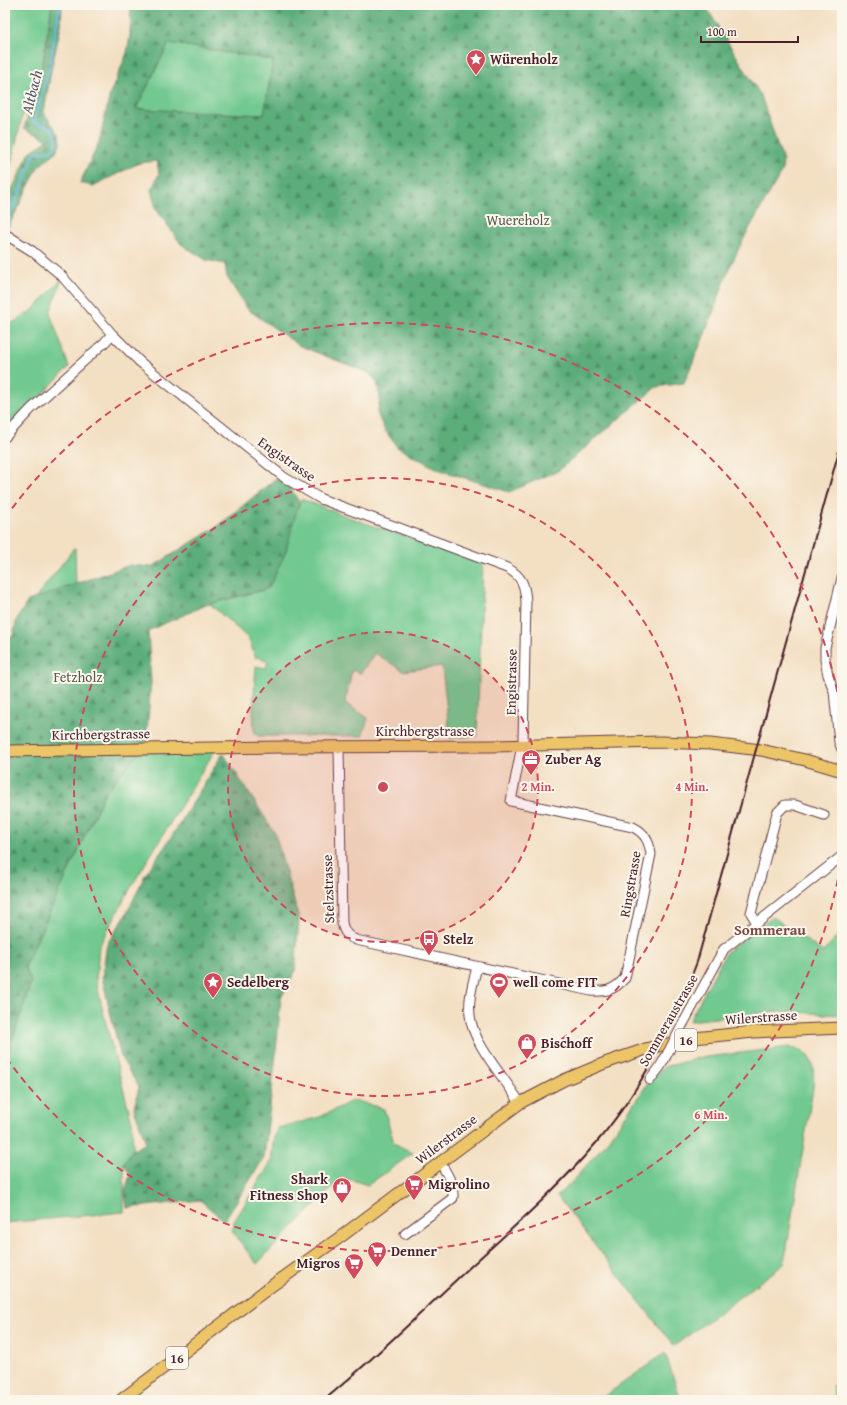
<svg xmlns="http://www.w3.org/2000/svg" width="847" height="1405" font-family="'Gentium Book Plus',serif">
<defs>
<pattern id="forest-firs" width="22" height="20" patternUnits="userSpaceOnUse"><rect width="22" height="20" fill="#5cad7a"/><path d="M5 1l3.5 6h-7zM16 11l3.5 6h-7z" fill="#4e8c64"/></pattern>
</defs>
<rect width="100%" height="100%" fill="#fbf7ec"/>
<filter id="ink" filterUnits="userSpaceOnUse"><feTurbulence type="fractalNoise" baseFrequency=".025" numOctaves="2"/><feDisplacementMap in="SourceGraphic" scale="8" xChannelSelector="R" yChannelSelector="G"/><feConvolveMatrix kernelMatrix="1 2 1 2 8 2 1 2 1" color-interpolation-filters="sRGB"/></filter>
<filter id="wash" filterUnits="userSpaceOnUse"><feTurbulence type="fractalNoise" baseFrequency=".012" numOctaves="4" result="noise"/><feDisplacementMap in="SourceGraphic" scale="16" xChannelSelector="R" yChannelSelector="G"/><feGaussianBlur stdDeviation="0.9" result="paint"/><feColorMatrix in="noise" values="0 0 0 0 0 0 0 0 0 0 0 0 0 0 0 0 0 1.4 0 .05"/><feComposite in="paint" operator="in"/></filter>
<g filter="url(#wash)">
<rect width="100%" height="100%" fill="#f3dfc2"/>
<path fill="#71c98f" stroke="#5e745d" d="M5,5H52L42,65L29,102L25,105L11,164L5,161Z
M169,43L273,60L264,115L136,109Z
M62,279L50,313L69,367L5,432V327H6L33,310Z
M301,499L365,523L483,561L477,736L450,738L442,666L403,671L375,653L361,673L352,670L345,703L368,718L362,736H259L254,733L253,708L256,666L266,668L268,661L259,657L256,658L248,638L210,604L267,589Z
M75,547L76,585L35,599Z
M146,745L217,747L131,887L99,946L96,980L103,1012L132,1122L133,1150L124,1163V1212L5,1223V1059L31,983L25,966L105,792Z
M773,917L823,952L841,932L842,928V1015L778,1011L689,1021L727,951Z
M789,1047C813,1051 815,1066 813,1088L784,1264L674,1346L557,1196L572,1182L610,1138L650,1080L664,1067L698,1058Z
M354,1100L384,1109L394,1143L413,1153L368,1185L342,1177L257,1264L232,1231L233,1223L271,1162L274,1135L278,1128L320,1117Z
M665,1353L681,1400H599Z
M842,1385V1400H836L832,1386Z"/>
<path fill="url(#forest-firs)" stroke="#536652" fill-rule="evenodd" d="M52,5H62L61,25L51,70L44,113L59,134L60,144L55,153L38,167L7,230L5,229V204L30,152L48,140L24,128L44,60Z
M131,5H706L708,10L761,96L783,161L782,171L744,238L730,267L704,336L684,383L656,387L558,471L509,492L437,469L397,447L384,429L377,413L380,398L377,382L369,373L300,346L247,309L227,277L225,264L206,260L181,244L156,209L151,190L159,174L157,161L139,163L93,186L80,183L99,142L110,94L127,53L130,35ZM169,43L273,60L264,115L136,109Z
M275,479L288,484L299,502L285,554L269,588L206,605L148,631L151,682L146,745L105,792L25,966L31,983L5,1062V641L13,635L17,619L28,601L130,565L152,567L218,526Z
M223,753L275,833L299,919L295,972L281,998L275,1063L264,1158L224,1221L200,1200L127,1208L125,1191L130,1175L124,1163L133,1150L146,1143L134,1108L139,1087L121,1058L102,977L107,944L127,913L145,875L172,836Z"/>
<g fill="none" stroke-linecap="round" stroke-linejoin="round">
<path stroke="#68b5e2" stroke-width="2" d="M5,224L9,218L35,154L53,150L57,141L52,128L34,122L50,66L60,5"/>
</g>
</g>
<g filter="url(#ink)">
<g fill="none" stroke-linecap="round" stroke-linejoin="round">
<g stroke="#633c42" stroke-width="11">
<path id="minor" d="M5,234L32,251L61,275L112,334L140,362L285,478L321,499L507,568C522,576 525,585 526,602L523,740L511,801L633,827C645,833 649,841 651,854L625,978C614,990 607,992 591,991L356,940C347,936 344,932 342,923L339,747
M5,437L31,409L105,342L112,334
M842,578L825,648V660L828,675L834,691L839,742L842,749
M757,923L751,913L777,813L785,805H795L824,815
M477,967C473,983 468,999 470,1015C472,1044 506,1079 520,1103
M684,1022L724,949L842,856
M650,1080L660,1067L665,1058
M405,1234L453,1198C454,1184 447,1174 440,1162"/>
</g>
<g stroke="#633c42" stroke-width="13">
<path id="major" d="M5,751L281,747L492,746L662,742L710,744L761,750L805,760L842,771
M121,1400L270,1287L339,1238L481,1132L520,1103L564,1080L605,1063L649,1048L694,1038L753,1032L842,1028"/>
</g>
<use href="#minor" stroke="#fff" stroke-width="9"/>
<use href="#major" stroke="#edc569" stroke-width="11"/>
<path stroke="#4a1f2b" stroke-width="2" d="M324,1400C369,1363 411,1322 454,1282C502,1237 553,1194 596,1143C641,1091 673,1026 697,962L842,440"/>
<g stroke="#633c42" stroke-width="11" stroke-linecap="butt">
<path id="minor-bridge" d="M665,1058L684,1022"/>
</g>
<use href="#minor-bridge" stroke="#fff" stroke-width="9"/>
</g>
</g>
<circle cx="383" cy="787" r="155" fill="#d1495b" fill-opacity=".12"/>
<g fill="none" stroke="#d1495b" stroke-width="2" stroke-dasharray="7 5">
<circle cx="383" cy="787" r="155"/>
<circle cx="383" cy="787" r="309"/>
<path d="M842 856A464 464 0 0 1 5 1056M5 518A464 464 0 0 1 842 718"/>
</g>
<defs>
<g id="sight-pin" transform="scale(1)"><path d="M0 17L-7.5 6A9.5 9.5 0 1 1 7.5 6Z" fill="#d1495b" stroke="#fbf7ec"/><path d="M0-6L1.8-2.2L6-1.7L2.9 1.2L3.7 5.4L0 3.3L-3.7 5.4L-2.9 1.2L-6-1.7L-1.8-2.2Z" fill="#fff"/></g>
<g id="office-pin" transform="scale(1)"><path d="M0 17L-7.5 6A9.5 9.5 0 1 1 7.5 6Z" fill="#d1495b" stroke="#fbf7ec"/><path d="M-6-3h4V-5.5h4V-3h4V5H-6ZM-1-4.5V-3h2v-1.5ZM-6 0V1H6V0Z" fill="#fff"/></g>
<g id="bus-pin" transform="scale(1)"><path d="M0 17L-7.5 6A9.5 9.5 0 1 1 7.5 6Z" fill="#d1495b" stroke="#fbf7ec"/><path d="M-5-6H5V4H4V6H2V4H-2V6H-4V4H-5ZM-3.5-4V0h7V-4ZM-3.5 1.2v1.5H-2V1.2ZM2 1.2v1.5H3.5V1.2Z" fill="#fff"/></g>
<g id="stadium-pin" transform="scale(1)"><path d="M0 17L-7.5 6A9.5 9.5 0 1 1 7.5 6Z" fill="#d1495b" stroke="#fbf7ec"/><path d="M0-5a6.5 5 0 1 0 0 10a6.5 5 0 1 0 0-10ZM-3.5-1.8h7v3.6h-7Z" fill="#fff"/></g>
<g id="shop-pin" transform="scale(1)"><path d="M0 17L-7.5 6A9.5 9.5 0 1 1 7.5 6Z" fill="#d1495b" stroke="#fbf7ec"/><path d="M-5-2.5h2.3a2.7 3.5 0 0 1 5.4 0H5L5.5 6h-11ZM-1.5-2.5h3a1.5 2.3 0 0 0-3 0Z" fill="#fff"/></g>
<g id="supermarket-pin" transform="scale(1)"><path d="M0 17L-7.5 6A9.5 9.5 0 1 1 7.5 6Z" fill="#d1495b" stroke="#fbf7ec"/><path d="M-6-5.5h2.5l.6 2H6L4.5 2H-2.5L-4.4-4H-6ZM-1.5 3.2a1.3 1.3 0 1 0 .1 0ZM3 3.2a1.3 1.3 0 1 0 .1 0Z" fill="#fff"/></g>
</defs>
<g fill-rule="evenodd">
<use href="#sight-pin" x="476" y="59"/>
<use href="#office-pin" x="531" y="759"/>
<use href="#bus-pin" x="429" y="939"/>
<use href="#sight-pin" x="213" y="982"/>
<use href="#stadium-pin" x="499" y="982"/>
<use href="#shop-pin" x="527" y="1043"/>
<use href="#supermarket-pin" x="414" y="1184"/>
<use href="#shop-pin" x="342" y="1187"/>
<use href="#supermarket-pin" x="377" y="1251"/>
<use href="#supermarket-pin" x="354" y="1263"/>
</g>
<g text-anchor="middle" stroke-width="4" stroke-linejoin="round" paint-order="stroke">
<g fill="#fbf7ec" stroke="#7f6065" stroke-width="1">
<rect x="675" y="1029" width="22" height="22" rx="3"/>
<rect x="166" y="1347" width="22" height="22" rx="3"/>
</g>
<g font-size="13" font-weight="bold" fill="#4a1f2b">
<text x="686" y="1045">16</text>
<text x="177" y="1363">16</text>
</g>
<g font-size="14" font-weight="bold" fill="#4a1f2b" stroke="#fbf7ec" text-anchor="start">
<text x="490" y="64">Würenholz</text>
<text x="545" y="764">Zuber Ag</text>
<text x="443" y="944">Stelz</text>
<text x="227" y="987">Sedelberg</text>
<text x="513" y="987">well come FIT</text>
<text x="541" y="1048">Bischoff</text>
<text x="328" y="1184" text-anchor="end">Shark<tspan x="328" dy="16">Fitness Shop</tspan></text>
<text x="428" y="1189">Migrolino</text>
<text x="391" y="1256">Denner</text>
<text x="340" y="1268" text-anchor="end">Migros</text>
</g>
<g font-size="14" fill="#585a4e" stroke="#fbf7ec">
<text x="518" y="225">Wuereholz</text>
<text x="78" y="682">Fetzholz</text>
</g>
<g font-size="14" fill="#4a1f2b" stroke="#fbf7ec">
<text transform="translate(287 459) rotate(35)" y="5">Engistrasse</text>
<text transform="translate(511 682) rotate(-89)" y="5">Engistrasse</text>
<text x="425" y="736">Kirchbergstrasse</text>
<text transform="translate(101 734) rotate(-1)" y="5">Kirchbergstrasse</text>
<text transform="translate(630 884) rotate(-80)" y="5">Ringstrasse</text>
<text transform="translate(328 889) rotate(-92)" y="5">Stelzstrasse</text>
<text transform="translate(761 1017) rotate(-4)" y="5">Wilerstrasse</text>
<text transform="translate(668 1020) rotate(-60)" y="5">Sommeraustrasse</text>
<text transform="translate(446 1139) rotate(-37)" y="5">Wilerstrasse</text>
</g>
<g font-size="15" font-style="italic" fill="#54546b" stroke="#fbf7ec">
<text transform="translate(32 92) rotate(-76)" y="5">Altbach</text>
</g>
<g font-size="15" font-weight="bold" fill="#7b484a" stroke="#fbf7ec">
<text x="770" y="935">Sommerau</text>
</g>
</g>
<circle cx="383" cy="787" r="6" fill="#d1495b" stroke="#fbf7ec" stroke-width="2"/>
<g font-size="12" text-anchor="middle" font-weight="bold" fill="#d1495b" stroke="#fbf7ec" stroke-width="4" stroke-linejoin="round" paint-order="stroke">
<text x="538" y="791">2 Min.</text>
<text x="692" y="791">4 Min.</text>
<text x="711" y="1119">6 Min.</text>
</g>
<rect width="847" height="1405" fill="none" stroke="#fbf7ec" stroke-width="20"/>
<path d="M701 36v6h97v-6" fill="none" stroke="#4a1f2b" stroke-width="2"/>
<text x="707" y="36" font-size="12" fill="#4a1f2b" stroke="#fbf7ec" stroke-width="3" paint-order="stroke">100 m</text>
</svg>
